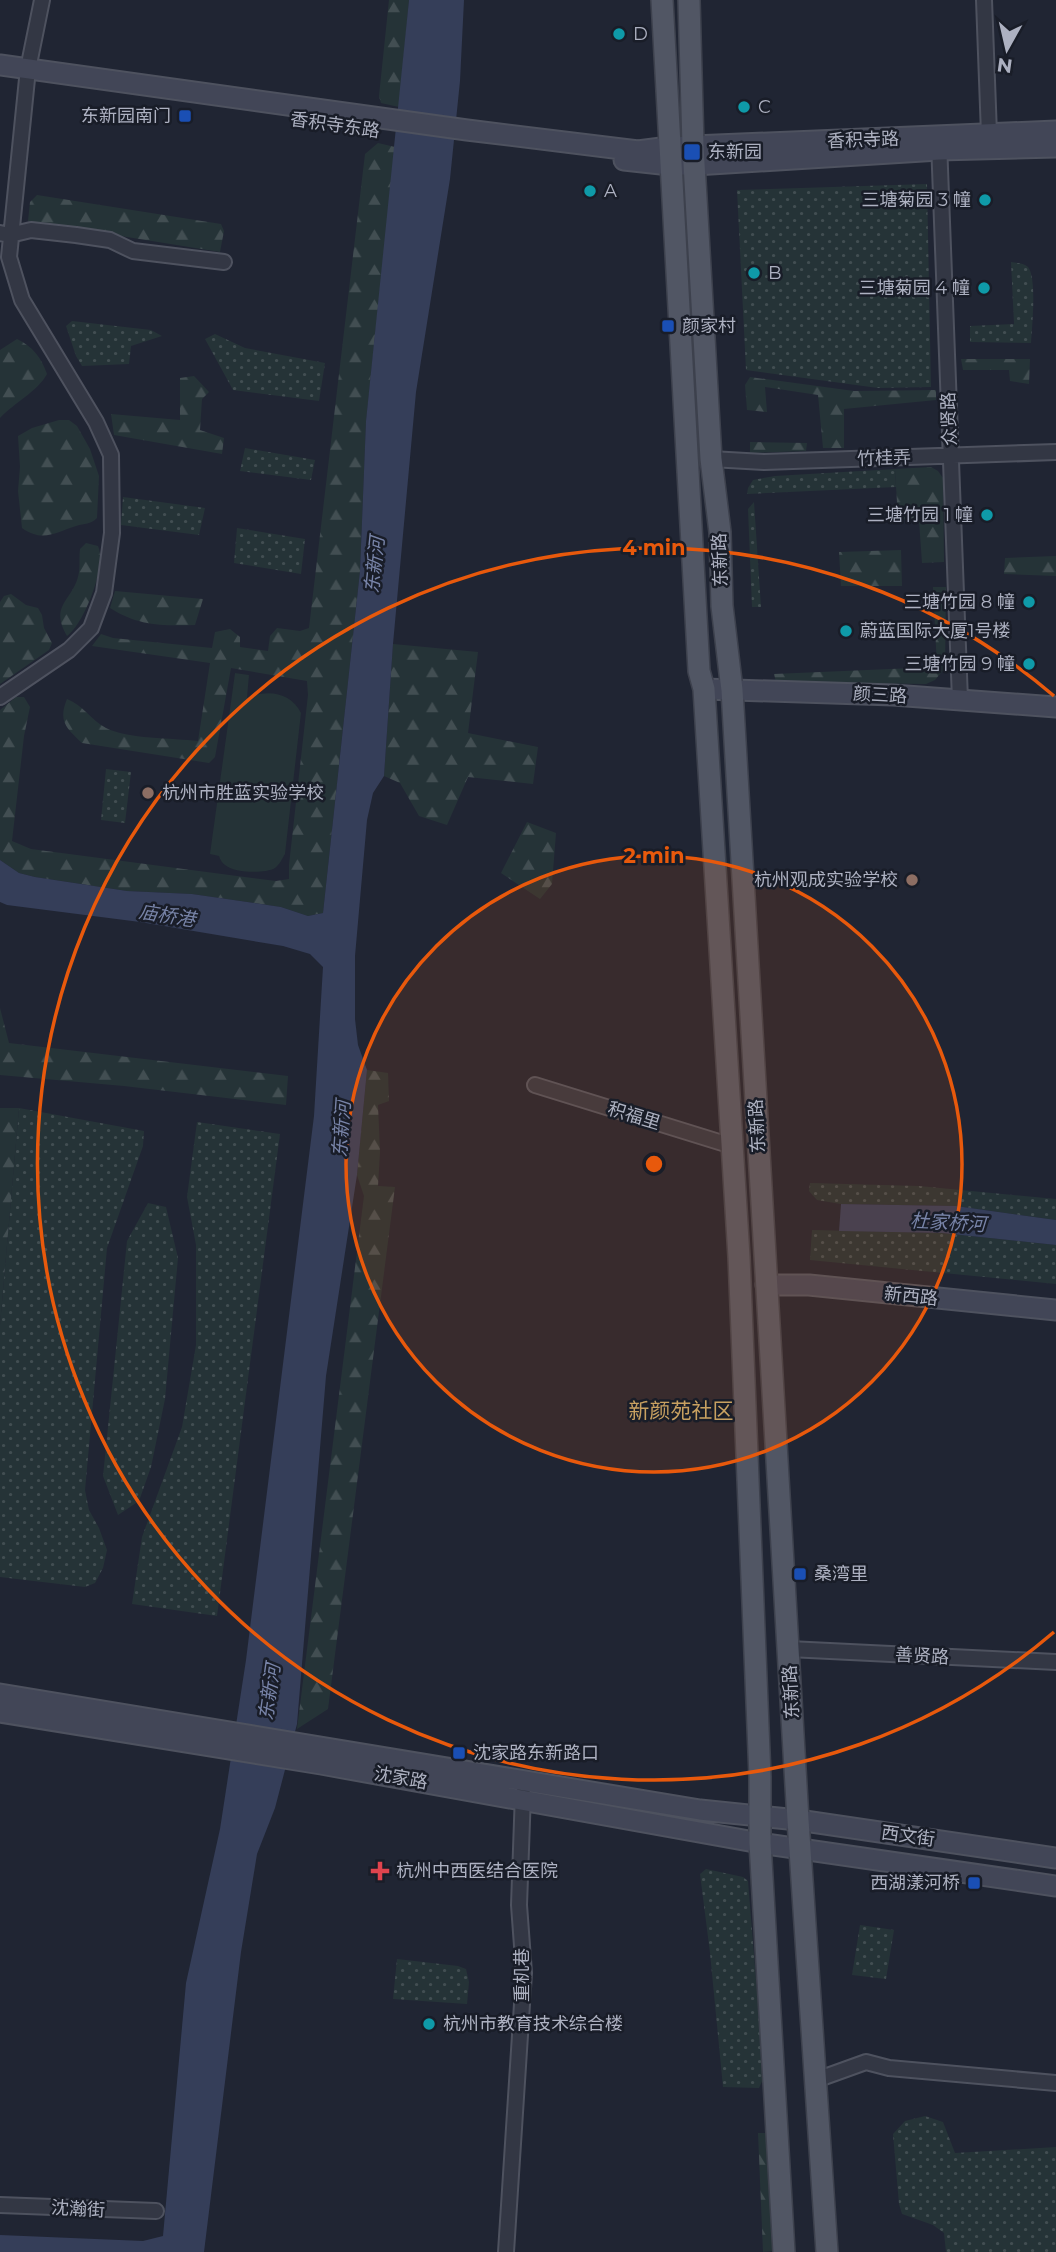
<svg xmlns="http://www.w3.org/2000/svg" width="1056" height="2252" font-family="Montserrat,'Noto Sans SC',sans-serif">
<defs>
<pattern id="grass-dots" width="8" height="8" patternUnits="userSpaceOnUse" patternTransform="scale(1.75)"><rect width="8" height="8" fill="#253337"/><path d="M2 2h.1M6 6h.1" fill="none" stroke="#424e52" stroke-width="1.8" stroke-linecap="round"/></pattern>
<pattern id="forest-firs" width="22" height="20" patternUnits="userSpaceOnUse" patternTransform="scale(1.75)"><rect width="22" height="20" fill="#253337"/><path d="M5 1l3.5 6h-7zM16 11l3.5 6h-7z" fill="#424e52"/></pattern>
</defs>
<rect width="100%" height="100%" fill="#202533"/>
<path fill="url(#grass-dots)" d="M927,184L931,387L878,388L746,370L737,190Z
M1011,262C1017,263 1024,263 1028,267C1037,278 1032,327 1031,343L970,342V326L1014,324Z
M72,321L151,330L162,336L131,346L129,364L82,366L76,356L66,326Z
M215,334L245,348L325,363L319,401L233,390L205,339Z
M245,448L315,460L311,480L240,471Z
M895,469L896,487L747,494L748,488L753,480L775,476Z
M123,497L205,508L199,535L121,525Z
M754,502L761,607H752L748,509Z
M237,528L305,539L301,574L234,563Z
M106,769L131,772L125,823L101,820Z
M19,1108L144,1131L143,1146L107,1248L85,1490L89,1510L99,1528L107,1550L103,1568L95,1583L85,1587L0,1577V1325Z
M197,1122L280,1134L217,1616L132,1604L142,1537L182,1427L196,1345V1245L187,1197Z
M810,1183L919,1186L1056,1199V1220L956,1206L841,1204L817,1200L809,1191Z
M148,1203L166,1207L178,1258L165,1399L151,1467L139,1501L118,1515L103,1476L127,1241Z
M812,1230L942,1233L1056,1245V1284L810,1260Z
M706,1869L743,1877L748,1881L764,2077L759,2088L723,2087L710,1953L700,1874Z
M860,1925L894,1930L886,1979L852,1975Z
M397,1959L458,1966L466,1969L469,1982L467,2004L393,1999Z
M925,2116L943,2122L955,2153L1056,2147V2252H946L944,2233L933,2225L902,2214L899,2204L893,2134L905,2121Z"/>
<path fill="url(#forest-firs)" d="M389,0H409L399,107L381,103L379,96Z
M378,143L395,147L366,421L360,571L323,913L308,916L281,907L192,894L127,891L35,877L19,873L0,860V710L16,697H24L30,707L24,736L12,841L31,849L276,881L289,879V865L308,695L307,681L231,668L215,757L209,763L82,743C66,728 58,721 67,699C83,705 91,720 106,728C127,739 172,738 198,741L210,663L92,646L101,634L113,638L212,648L215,632L230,629L240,637V647L268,651L270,636L277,628L300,631L309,628L365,154Z
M37,195L221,224L224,231L220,252L28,221L30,202Z
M17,339C33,347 41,357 47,374C37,392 15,402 0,418V350Z
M961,359H1030L1029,384L1010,381L1009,370H963Z
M194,376L209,392L202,399L200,430L224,438L222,454L114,435L111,414L180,420V378Z
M750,377L854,391L936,390V400L844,409V448H823L818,395L765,387L767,412L747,410L745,385Z
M59,420H69L77,426L90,449L99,476L97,518C90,525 85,523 76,526C56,532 43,543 22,528L18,491L20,467L18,436L32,428Z
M750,442L807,443L806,451L750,453Z
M931,467L938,471L943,478L944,562L922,563L919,520L898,519L895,469Z
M86,543L98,546C107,565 84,624 67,636C48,604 75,600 79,572C80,565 79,557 80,549Z
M901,550L902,586H841L839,552Z
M1056,556V576L1004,574L1005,558Z
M933,587H946L945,668L935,680L926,684L776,682L774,674L937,667Z
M115,591L203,599L195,625C163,626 138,626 110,608Z
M11,594L26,605L38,608L42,615L44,628L52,643L49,650L0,684V602L4,596Z
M393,644L478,652L468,733L538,747L533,784L468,777L447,825L419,816L400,783L384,776Z
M527,822L556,833L552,884L540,899L501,873Z
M0,1008L9,1043L288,1076L286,1105L124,1086L0,1075Z
M367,1070L388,1073L389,1101L378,1105L380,1152L378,1186L395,1187L328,1709L297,1729L364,1196L357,1175Z
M0,1108H19L0,1325Z
M758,2133H767L775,2251L763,2252Z"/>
<path fill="#253337" d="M235,673L249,675L247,698C267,689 291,692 301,713L285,854C282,859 280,864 275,868C265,874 234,873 225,865C222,863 220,859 219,856L210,854Z"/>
<path fill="#353e59" d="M409,0H464L460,81L450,179L416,392L393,644L384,776L373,793L367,820L355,956V1019L358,1045L367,1070L357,1175L326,1376L297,1724L275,1808L257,1854L241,1952L204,2252H0V2235L143,2241L163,2236L186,1983L220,1829L246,1660L314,1116L323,967L310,954L283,946L140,922L7,905L0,902V860L19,873L35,877L127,891L192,894L281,907L308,916L323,913L360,571L366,421Z
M841,1204L956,1206L1056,1220V1245L942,1233L839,1231Z"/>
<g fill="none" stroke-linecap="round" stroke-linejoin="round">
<g stroke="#4e525f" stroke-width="18">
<path id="street" d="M984,0L989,134
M939,142L960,700
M0,233L10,235L31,230L76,235L110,240L133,251L224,262
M711,459L764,462L1056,452
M0,697L69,650L91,628L104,593L112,533L111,455L96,422L22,300L9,257L28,69L42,0
M535,1085L732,1146
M789,1649L1056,1662
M816,2080L866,2062L889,2068L1056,2083
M0,2205L156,2211
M506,2252L524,1973L519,1905L523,1793"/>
</g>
<g stroke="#4e525f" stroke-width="23">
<path id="secondary" d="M0,65L467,130L638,151L669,147L1056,131
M624,160L670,165H695L939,150L1056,147
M704,689L893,695L1056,707
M766,1285H809L1056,1310
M0,1694L700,1810L798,1820L1056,1858
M0,1712L321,1764L760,1843L1056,1886"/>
</g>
<g stroke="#3d414d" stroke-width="24">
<path id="primary" d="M662,0L699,671L704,689L739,1257L760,1777V1843L784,2252
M689,0L693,146L711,459L720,532L722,606L732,690L798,1820L827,2252"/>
</g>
<use href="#street" stroke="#333744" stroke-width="14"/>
<use href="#secondary" stroke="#424657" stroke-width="19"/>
<use href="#primary" stroke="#515664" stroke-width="21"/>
</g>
<circle cx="654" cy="1164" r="308" fill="#e8590c" fill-opacity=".12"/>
<g fill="none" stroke="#e8590c" stroke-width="3.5">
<circle cx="654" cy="1164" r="308"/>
<path d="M1054 1632A616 616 0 1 1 1054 696"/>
</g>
<g fill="#0f9aa8" stroke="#191d28" stroke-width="2.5">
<circle cx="619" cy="34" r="7"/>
<circle cx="744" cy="107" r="7"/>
<circle cx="590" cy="191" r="7"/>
<circle cx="985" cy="200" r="7"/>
<circle cx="754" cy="273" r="7"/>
<circle cx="984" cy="288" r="7"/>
<circle cx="987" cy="515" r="7"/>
<circle cx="1029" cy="602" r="7"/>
<circle cx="846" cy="631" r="7"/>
<circle cx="1029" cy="664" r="7"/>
<circle cx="429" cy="2024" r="7"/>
</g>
<g fill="#1a4fb4" stroke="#191d28" stroke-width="2.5">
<rect x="178" y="109" width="14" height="14" rx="3.5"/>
<rect x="683" y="143" width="18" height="18" rx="3.5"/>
<rect x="661" y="319" width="14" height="14" rx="3.5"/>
<rect x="793" y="1567" width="14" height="14" rx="3.5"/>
<rect x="452" y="1746" width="14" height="14" rx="3.5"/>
<rect x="967" y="1876" width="14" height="14" rx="3.5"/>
</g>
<g fill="#8d6e63" stroke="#191d28" stroke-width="2.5">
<circle cx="148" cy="793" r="7"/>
<circle cx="912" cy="880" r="7"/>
</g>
<path fill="#e0444e" stroke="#191d28" stroke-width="2.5" d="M376.5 1860.5h7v7h7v7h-7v7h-7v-7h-7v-7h7z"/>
<g text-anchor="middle" stroke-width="5" stroke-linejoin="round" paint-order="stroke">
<g font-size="18" fill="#adb1c1" stroke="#191d28" text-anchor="start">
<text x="633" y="40">D</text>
<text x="758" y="113">C</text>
<text x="171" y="122" text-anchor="end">东新园南门</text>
<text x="708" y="158">东新园</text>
<text x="604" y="197">A</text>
<text x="971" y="206" text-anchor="end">三塘菊园 3 幢</text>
<text x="768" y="279">B</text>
<text x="970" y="294" text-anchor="end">三塘菊园 4 幢</text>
<text x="682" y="332">颜家村</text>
<text x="973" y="521" text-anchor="end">三塘竹园 1 幢</text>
<text x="1015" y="608" text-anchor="end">三塘竹园 8 幢</text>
<text x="860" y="637">蔚蓝国际大厦1号楼</text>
<text x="1015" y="670" text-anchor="end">三塘竹园 9 幢</text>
<text x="162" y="799">杭州市胜蓝实验学校</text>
<text x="898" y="886" text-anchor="end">杭州观成实验学校</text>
<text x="814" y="1580">桑湾里</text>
<text x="473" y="1759">沈家路东新路口</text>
<text x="396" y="1877">杭州中西医结合医院</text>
<text x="960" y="1889" text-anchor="end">西湖漾河桥</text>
<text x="443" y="2030">杭州市教育技术综合楼</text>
</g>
<g font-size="18" fill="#adb1c1" stroke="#191d28">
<text transform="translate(335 125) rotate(8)" y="6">香积寺东路</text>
<text transform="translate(863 140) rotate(-2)" y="6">香积寺路</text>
<text transform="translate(949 419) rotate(-92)" y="6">众贤路</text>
<text transform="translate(884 458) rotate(-2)" y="6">竹桂弄</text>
<text transform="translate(720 560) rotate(-92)" y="6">东新路</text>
<text transform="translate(880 695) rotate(3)" y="6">颜三路</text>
<text transform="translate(634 1116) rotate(17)" y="6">积福里</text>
<text transform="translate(757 1126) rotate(-93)" y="6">东新路</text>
<text transform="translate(911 1296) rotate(6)" y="6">新西路</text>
<text transform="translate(922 1656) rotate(3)" y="6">善贤路</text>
<text transform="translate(791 1692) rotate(-93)" y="6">东新路</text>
<text transform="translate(401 1778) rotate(10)" y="6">沈家路</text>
<text transform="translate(908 1836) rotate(8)" y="6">西文街</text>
<text transform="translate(522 1975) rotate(-90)" y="6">重机巷</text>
<text transform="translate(78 2209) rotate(3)" y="6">沈瀚街</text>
</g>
<g font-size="19" font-style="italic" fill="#7884a8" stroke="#191d28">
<text transform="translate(374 565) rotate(-84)" y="7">东新河</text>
<text transform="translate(167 915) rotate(9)" y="7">庙桥港</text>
<text transform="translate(341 1129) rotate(-86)" y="7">东新河</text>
<text transform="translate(948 1222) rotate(3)" y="7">杜家桥河</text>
<text transform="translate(269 1692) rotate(-82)" y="7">东新河</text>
</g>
<g font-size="21" fill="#c8a161" stroke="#191d28">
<text x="681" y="1418">新颜苑社区</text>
</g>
</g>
<circle cx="654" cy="1164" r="10" fill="#e8590c" stroke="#191d28" stroke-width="3.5"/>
<g font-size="21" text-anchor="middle" font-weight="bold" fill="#e8590c" stroke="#191d28" stroke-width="5" stroke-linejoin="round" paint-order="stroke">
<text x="654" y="555">4 min</text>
<text x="654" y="863">2 min</text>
</g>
<g transform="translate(1007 49) rotate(188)" stroke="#191d28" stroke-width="5" paint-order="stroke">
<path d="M0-5L12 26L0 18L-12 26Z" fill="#adb1c1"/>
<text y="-10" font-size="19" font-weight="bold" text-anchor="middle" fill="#adb1c1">N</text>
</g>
</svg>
